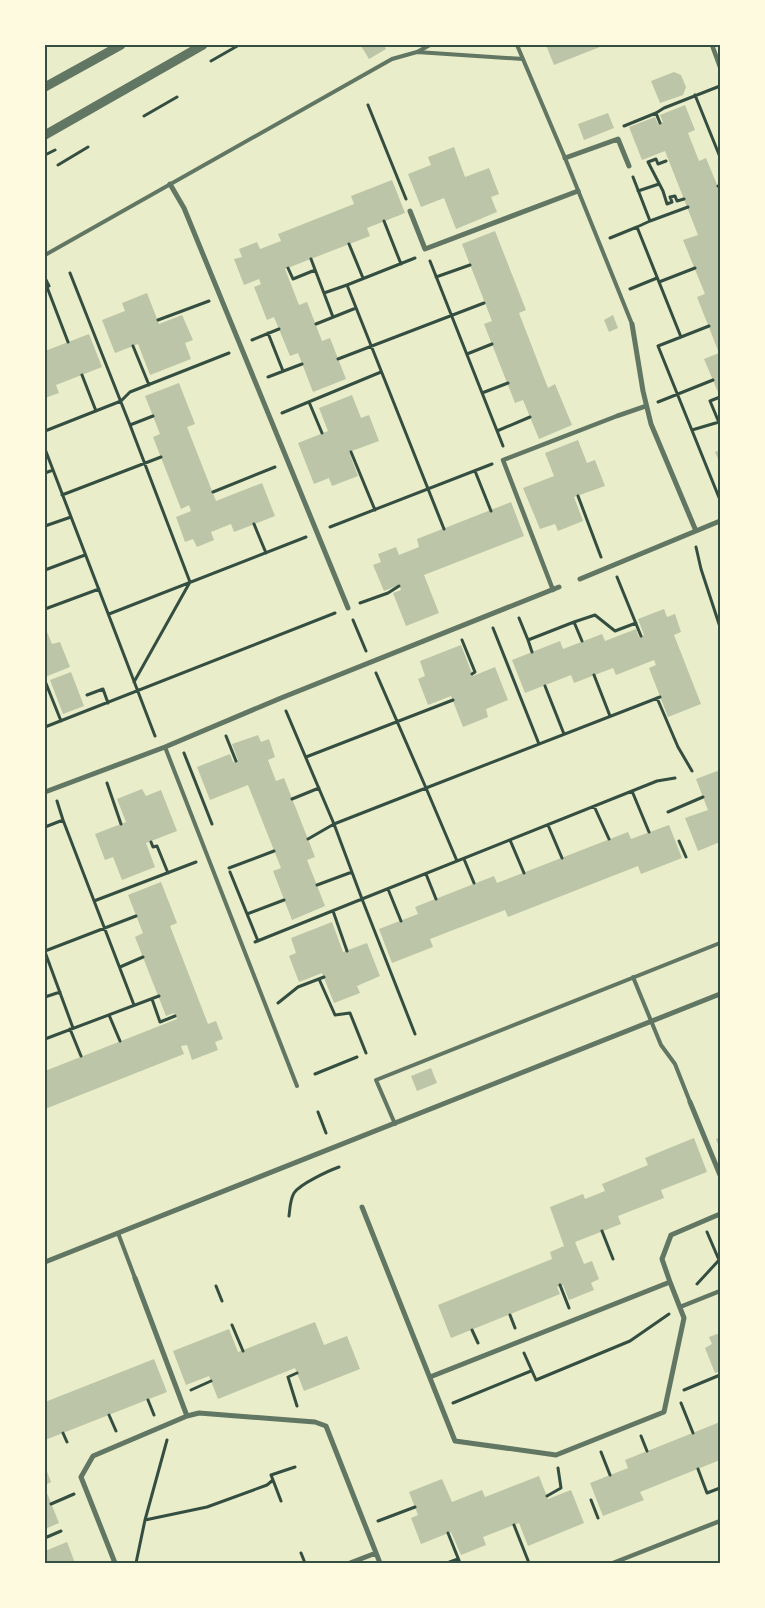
<svg xmlns="http://www.w3.org/2000/svg" width="765" height="1608" font-family="Spectral,serif">
<rect width="100%" height="100%" fill="#e9edc9"/>
<path fill="#bcc5a7" d="M362,45H384L386,49L369,59L361,46Z
M546,45H605L554,65Z
M674,72L681,75L686,87L683,95L660,103L651,81Z
M685,105L695,130L688,133L699,161L706,158L720,192V397L704,359L719,353L697,297L705,294L683,240L698,235L665,151L642,160L629,127L655,117L658,124L660,123L663,122L660,115Z
M608,113L614,128L584,140L578,124Z
M454,147L465,177L489,168L499,194L491,197L497,212L456,229L444,198L421,207L408,174L431,165L428,157Z
M392,180L405,213L367,228L370,236L285,269L299,305L307,302L322,341L330,338L346,379L313,392L298,353L290,356L274,317L267,320L254,287L261,284L259,279L244,285L234,259L242,257L239,249L257,242L260,249L281,241L278,234L354,204L351,196Z
M495,231L526,310L519,313L548,388L555,384L572,425L539,439L523,400L515,403L484,324L492,321L462,244Z
M147,293L159,324L182,315L193,340L185,343L191,359L150,375L138,344L115,353L102,320L125,311L122,303Z
M613,315L618,328L609,332L604,320Z
M89,334L102,367L56,385L59,393L45,398V351Z
M179,383L195,424L187,427L216,501L262,483L275,516L234,532L231,524L211,532L214,540L197,547L193,539L185,542L176,517L191,511L189,505L181,509L153,437L160,434L145,396Z
M352,395L361,418L369,415L379,441L349,452L358,476L332,486L329,478L314,484L298,443L328,431L319,408Z
M578,440L587,463L595,460L605,486L574,497L583,521L558,531L555,524L540,529L523,488L554,476L545,453Z
M720,450V464L715,452Z
M511,502L524,536L424,575L439,613L406,626L393,593L401,590L399,585L384,591L373,565L381,562L378,554L396,547L399,555L419,547L417,539Z
M664,609L667,617L675,614L681,632L674,635L701,704L668,717L649,668L656,665L654,660L616,675L613,668L574,683L571,675L525,693L512,660L560,641L563,649L602,634L605,641L636,629L639,637L644,635L638,619Z
M45,627L52,644L60,642L70,667L45,677Z
M461,645L473,676L495,667L508,700L486,709L488,717L463,727L451,696L428,705L418,679L425,676L420,661Z
M71,672L84,706L63,714L50,680Z
M258,735L261,742L269,739L275,757L268,760L276,781L284,778L315,857L307,860L325,906L292,920L273,871L281,868L248,785L210,800L197,767L230,754L233,762L238,760L232,744Z
M720,770V842L698,851L685,818L708,810L696,779Z
M142,789L146,796L161,790L177,831L146,843L155,867L122,880L113,857L105,860L95,834L126,822L117,799Z
M669,825L682,858L641,874L638,866L508,917L505,910L430,939L433,947L392,963L379,929L418,914L415,907L494,876L497,883L628,832L631,839Z
M161,882L177,923L170,926L208,1024L216,1021L223,1039L215,1042L218,1050L192,1060L187,1045L181,1046L184,1054L45,1109V1071L177,1019L174,1013L166,1016L135,937L143,933L128,895Z
M332,922L343,952L367,943L380,976L357,986L360,993L334,1003L322,973L299,982L289,956L296,953L291,938Z
M431,1068L437,1083L417,1091L411,1076Z
M720,1137V1150L716,1139Z
M694,1138L707,1172L661,1190L664,1198L618,1216L621,1224L575,1242L584,1264L592,1261L599,1279L591,1283L594,1290L569,1300L563,1285L557,1287L560,1294L451,1338L438,1305L552,1259L550,1252L564,1246L550,1207L583,1194L585,1199L605,1191L602,1184L648,1165L645,1158Z
M315,1322L324,1345L347,1336L360,1369L304,1391L295,1368L218,1399L209,1376L186,1385L173,1351L229,1329L238,1352Z
M720,1333V1371L715,1373L705,1348L712,1344L709,1337Z
M154,1359L167,1392L45,1440V1402Z
M720,1422V1460L640,1492L644,1500L603,1516L590,1483L628,1468L625,1460Z
M45,1466L51,1482L45,1485Z
M539,1476L548,1499L571,1490L584,1523L528,1546L519,1523L483,1537L486,1545L461,1555L451,1532L421,1544L411,1518L418,1515L409,1492L442,1479L452,1502L482,1490L485,1497Z
M45,1488L59,1523L45,1529Z
M67,1542L75,1563H45V1551Z"/>
<g fill="none" stroke-linecap="round" stroke-linejoin="round">
<path stroke="#344e41" stroke-width="3" d="M211,61L239,45
M695,95L720,157
M368,105L406,199
M656,113L660,123
M144,116L177,97
M624,126L656,113L664,108L720,86
M45,155L55,150
M666,161L658,164L656,159L648,162L663,191L667,204L672,202L670,197L675,196L677,201L684,199
M58,165L88,147
M633,177L650,221L637,227L681,337L658,346L720,500
M718,186L720,185
M638,191L659,184
M384,221L401,264
M650,221L688,207
M610,238L637,227
M349,244L363,278
M415,258L347,285L444,529
M311,259L333,317
M430,261L503,446
M288,268L293,279L315,270
M70,273L130,425L190,582L134,682
M436,277L470,265
M45,278L49,286
M659,282L695,268
M47,287L68,342
M630,289L657,278
M324,293L347,285
M158,320L209,301
M316,324L356,308
M268,333L283,371
M681,337L709,326
M252,340L279,329
M133,346L149,385
M467,354L492,344
M338,359L484,303
M82,375L96,411
M268,377L302,364
M482,393L508,383
M720,397L710,401L720,425
M309,402L322,433
M658,402L713,380
M282,413L381,372
M130,425L153,416
M692,430L719,422
M45,431L121,401L130,392L229,353
M497,431L530,417
M45,449L155,736
M351,452L375,510
M475,471L491,511
M45,473L53,470
M213,492L275,467
M62,495L161,457
M578,496L601,557
M254,524L266,553
M45,526L71,517
M330,527L492,464
M696,547L701,569L720,627
M45,570L85,555
M617,577L641,636
M360,603L388,593L399,586
M45,609L99,589
M109,614L306,537
M519,618L528,640L574,622L582,641
M353,620L366,651
M574,622L595,615L615,631L636,623
M493,628L539,744
M462,640L475,672L472,674
M528,640L532,652
M376,673L426,788L660,697
M594,675L610,716
M45,681L61,721
M545,686L564,734
M87,695L103,689L108,703
M657,698L678,747L692,771
M286,711L334,824L362,899L657,781L675,778
M45,727L335,613
M226,736L236,761
M184,753L212,824
M306,757L453,700
M107,783L121,824
M632,791L649,832
M292,799L319,788
M594,806L609,839
M668,812L703,797
M63,820L134,1005
M548,825L562,858
M45,827L63,820L57,801
M308,839L334,824L426,788L457,861
M510,840L524,873
M679,841L686,857
M151,842L153,847L157,846L168,873
M464,859L474,883
M229,868L274,851
M230,872L258,941
M426,874L436,899
M317,885L352,872
M388,889L401,921
M94,901L196,862
M333,911L347,951
M247,914L284,900
M255,942L362,899L415,1034
M45,951L136,916
M45,952L73,1028
M120,967L143,957
M319,979L335,1015L350,1013L366,1053
M45,997L60,992
M152,999L160,1022L175,1016
M278,1003L298,987L324,977
M109,1015L120,1041
M70,1029L81,1056
M45,1039L159,996
M315,1074L357,1057
M318,1112L326,1133
M289,1216C290,1208 290,1200 294,1193C300,1184 328,1171 339,1167
M602,1231L613,1259
M707,1232L719,1260
M697,1284L720,1259
M560,1285L569,1308
M216,1286L222,1301
M510,1315L515,1328
M232,1325L243,1351
M472,1330L478,1343
M524,1353L536,1380L630,1341L669,1314
M297,1373L288,1377L297,1406
M191,1390L211,1381
M684,1390L720,1375
M148,1400L154,1415
M453,1403L531,1371
M681,1403L693,1433
M109,1415L116,1431
M63,1433L67,1442
M641,1436L647,1451
M601,1452L610,1475
M698,1469L707,1493L720,1488
M273,1480L281,1501
M547,1496L561,1488L558,1468
M591,1500L598,1518
M51,1504L74,1494
M145,1520L207,1507L267,1485L273,1480L271,1475L295,1467
M378,1521L415,1507
M514,1525L529,1563
M448,1533L460,1563
M47,1537L61,1531
M301,1553L305,1563
M136,1563L145,1520L167,1440
M447,1563L458,1559"/>
<path stroke="#617663" stroke-width="4" d="M517,45L565,158L632,324
M417,52L523,59
M45,255L392,59L417,52L430,45
M165,747L297,1086
M633,977L661,1045L675,1064L690,1102
M395,1124L376,1080L720,943
M118,1233L135,1278"/>
<path stroke="#617663" stroke-width="4.5" d="M712,45L720,67
M553,590L503,460L617,416L646,406
M680,1307L720,1291
M613,1563L720,1521"/>
<path stroke="#617663" stroke-width="5" d="M565,158L618,139L629,166
M170,184L184,208L348,608
M410,211L425,249L578,191
M632,324L643,391L651,424L696,531
M580,579L720,521
M45,792L165,747L281,698L559,587
M690,1102L720,1175
M362,1207L455,1441L556,1455L664,1412L684,1318L670,1282
M45,1262L720,994
M135,1278L187,1416L199,1413L315,1422L326,1426L380,1563
M430,1377L670,1282L662,1259L671,1235L720,1214
M115,1563L81,1477L93,1456L187,1416
M350,1563L376,1553"/>
<path stroke="#617663" stroke-width="9" d="M45,87L121,45
M45,135L203,45"/>
</g>
<rect width="765" height="1608" fill="none" stroke="#fefae0" stroke-width="92"/>
<rect x="46" y="46" width="673" height="1516" fill="none" stroke="#344e41" stroke-width="2"/>
</svg>
